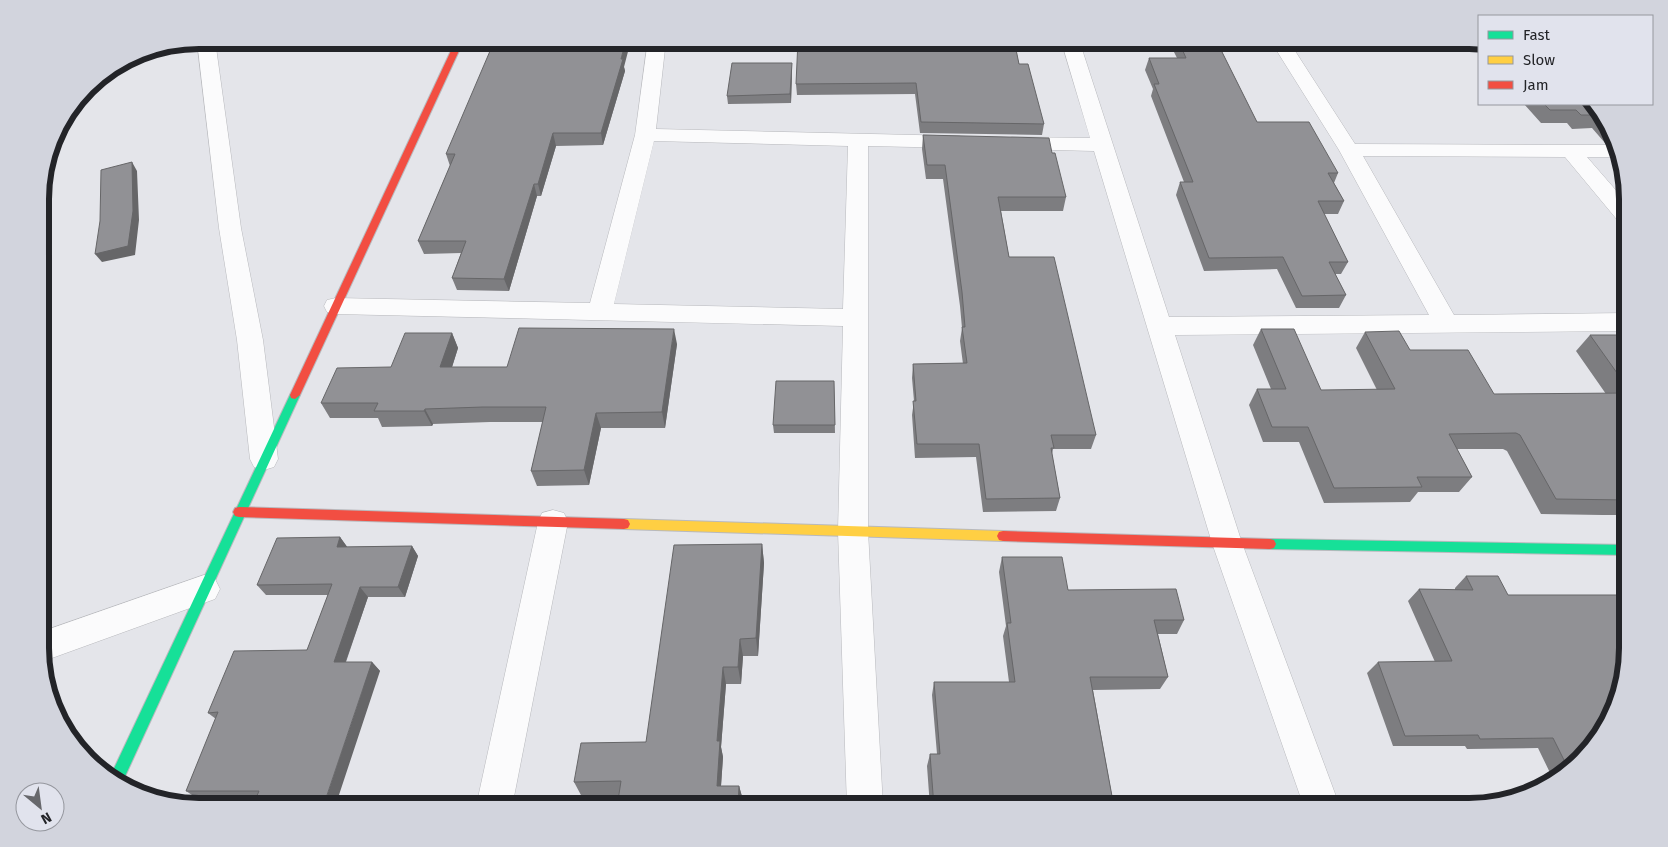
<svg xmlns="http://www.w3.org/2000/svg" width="1668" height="847" font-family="'Fira Sans',sans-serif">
<rect width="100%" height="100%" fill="#e4e5ea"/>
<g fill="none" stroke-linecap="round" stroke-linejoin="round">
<g stroke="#b8b9bd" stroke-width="1">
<path id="street" d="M197,40H215L241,228L263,340L278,459L274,467L264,470L254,467L250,459L237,340L219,228Z
M648,40H666L656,129L959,136L966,138L969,142L966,146L959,148L868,146V531L883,807H847L838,531L843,326L336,314L327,312L324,306L327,300L336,298L590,303L635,135ZM654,141L848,146L843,309L614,304Z
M1061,40H1079L1169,317L1429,315L1339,150L1270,40H1288L1355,144L1613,145L1618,157H1587L1627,203V224L1619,222L1565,157L1363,156L1454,315L1627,313V331L1175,335L1242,543L1340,807H1304L1212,543L1094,151L1012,149L1005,147L1002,143L1005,139L1012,137L1090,138Z
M553,510L564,513L568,522L512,807H476L538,522L542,513Z
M204,575L215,579L220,589L215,599L41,662V632Z"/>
</g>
<g stroke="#b8b9bd" stroke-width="2">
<path id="fast" d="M295,391L300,395L121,785L111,775L290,395Z
M1270,539L1628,545V555L1270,549L1266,548L1264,544L1266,540Z"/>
</g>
<g stroke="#b8b9bd" stroke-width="2">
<path id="slow" d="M624,519L1003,531L1007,532L1009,536L1007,540L1003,541L624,529L620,528L618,524L620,520Z"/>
</g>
<g stroke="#b8b9bd" stroke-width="2">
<path id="jam" d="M456,40H464L300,395L295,399L291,398L290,395Z
M239,507L624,519L628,520L630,524L628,528L624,529L239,517L235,516L233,512L235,508Z
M1003,531L1270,539L1274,540L1276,544L1274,548L1270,549L1003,541L999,540L997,536L999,532Z"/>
</g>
<use href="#street" fill="#fbfbfc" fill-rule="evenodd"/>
<use href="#fast" fill="#16e098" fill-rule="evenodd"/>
<use href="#slow" fill="#ffcf43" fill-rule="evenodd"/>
<use href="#jam" fill="#f24e42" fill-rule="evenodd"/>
</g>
<path fill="#7d7d80" d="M926,40H1014L1019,64L1044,124L1042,135L920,133L915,94L797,95L796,84L834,50L927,49Z
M1174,40H1216L1257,122L1338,173L1334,183L1344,201L1338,214H1324L1348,262L1341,274H1335L1346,295L1339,308H1296L1277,269L1204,271L1176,195L1180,182H1184L1151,96L1153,89L1145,70L1149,58H1177L1172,48Z
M624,67L625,71L603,145L556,146L541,196H537L509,291L457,290L452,278L461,253L424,254L418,241L450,166L446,154Z
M792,71L791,103L728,104L727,96Z
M1524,104H1596L1613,144L1605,143L1592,128L1572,129L1567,123H1541Z
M923,135L1052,153L1066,197L1063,211H1001L1009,257L1096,435L1091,449H1053L1052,454L1060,498L1056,511L983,512L976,457L915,458L912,415L914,401L912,378L913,364H963L960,341L962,328L960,306L943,179H926L922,149Z
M1261,329L1321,390H1377L1356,348L1365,332L1410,350L1494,394H1606L1576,351L1590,335H1627L1628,515H1602L1541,514L1507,451L1503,449H1457L1472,477L1459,492H1418L1410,502L1324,503L1299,442H1263L1249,405L1257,389H1271L1253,345Z
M452,333L458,348L452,367H507L677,344L665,428H601L589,485L537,486L531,471L543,422H490L433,424L432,426L382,427L378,418H330L321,403L391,367Z
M834,381L835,433H774L773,425Z
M340,537L347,547L412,546L418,556L405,597H368L346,662H372L380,671L256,799H198L186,791L216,719L208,713L307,650L328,595H266L257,585Z
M762,544L764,563L758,656H743L741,684H726L721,747L723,757L721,786H739L743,800L619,796L582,797L574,782L646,742Z
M1002,557L1068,590L1184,620L1177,634H1158L1168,677L1160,689L1093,690L1114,807H930L927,766L930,754H937L932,695L934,682H1009L1003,636L1006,626L999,572Z
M1466,576L1508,595L1612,718L1557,780L1554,781L1538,748L1467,749L1465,746H1393L1367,673L1378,662H1435L1408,601L1419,589L1455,590V588Z"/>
<path fill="#666668" d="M626,40H631L624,67L625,71L603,145L601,133Z
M792,63V71L791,103L790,94Z
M553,133L556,146L541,196L538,184Z
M132,162L137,171L139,220L135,255L102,262L95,254Z
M534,184L537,196L509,291L504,279Z
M674,329L677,344L665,428L662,412Z
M452,333L458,348L447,383L440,367Z
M425,409L433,424L432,426L424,411Z
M596,413L601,428L589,485L584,470Z
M340,537L348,548L337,547Z
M762,544L764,563L758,656L756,638Z
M412,546L418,556L405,597L398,587Z
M360,587L368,597L342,672L334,662Z
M740,639L743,656L741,684L738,667Z
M372,662L380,671L335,807H323Z
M723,667L726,684L721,747L723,757L720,800L717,786V741Z
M739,786L743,800L742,807H738Z"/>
<path fill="#919195" stroke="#666668" d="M541,40H626L621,59H623L601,133H553L538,184H534L504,279L452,278L466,241H418L455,154H446L493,44H540Z
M798,40H834V50L929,49L928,40H1014L1019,64H1028L1044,124L921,122L916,83L796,84Z
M1178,40H1216L1257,122H1309L1338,173H1328L1344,201H1318L1348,262H1329L1346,295L1302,296L1283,257L1209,258L1180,182H1193L1154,84H1159L1149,58H1186Z
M732,63H792L790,94L727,96Z
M1544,104H1596L1601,115H1581L1576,110H1550Z
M923,135L1049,138L1052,153H1055L1066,197H998L1009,257H1054L1096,435H1051L1054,448H1051L1060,498L986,499L979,444H917L913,401H916L913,364L967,363L962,327H965L962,292L945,165H927Z
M132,162L133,211L128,246L95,254L100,221L101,170Z
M519,328L674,329L662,412L596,413L584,470L531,471L546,407H483L425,409L424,411H374L378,403H321L337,368L391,367L405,333H452L440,367H507Z
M1261,329H1294L1321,390L1395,389L1365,332L1399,331L1410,350H1468L1494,394L1627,393L1628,500L1556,499L1520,435L1516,433L1449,434L1472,477H1417L1422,487L1334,488L1308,427H1272L1257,389H1286Z
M1590,335H1627V387Z
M776,381H834L835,425H773Z
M340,537L337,547L412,546L398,587H360L334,662H372L323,807H252L259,791H186L218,712L208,713L234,651L307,650L332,584L257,585L277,538Z
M762,544L756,638L740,639L738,667H723L717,741H720L717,786H739L738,807H617L621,781L574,782L581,743L646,742L674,545Z
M1002,557H1062L1068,590L1176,589L1184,620H1154L1168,677H1090L1114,807H934L930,754H940L934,682H1015L1007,623H1011Z
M1466,576H1498L1508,595H1628V649L1612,718L1568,768L1553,738L1480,739L1478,735L1405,736L1378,662L1452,661L1419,589L1473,590Z"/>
<path d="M0 0H1668V847H0ZM199 49H1469A150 150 0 0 1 1619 199V648A150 150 0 0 1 1469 798H199A150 150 0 0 1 49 648V199A150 150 0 0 1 199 49Z" fill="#d2d4dd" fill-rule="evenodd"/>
<path fill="none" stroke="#232428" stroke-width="6" d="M199 49H1469A150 150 0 0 1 1619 199V648A150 150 0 0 1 1469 798H199A150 150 0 0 1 49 648V199A150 150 0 0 1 199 49Z"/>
<rect x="1478" y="15" width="175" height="90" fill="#e1e3ed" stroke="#95979e"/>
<rect x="1488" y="31" width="25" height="8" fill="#16e098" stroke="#95979e"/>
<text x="1523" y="40" font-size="15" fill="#232428">Fast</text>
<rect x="1488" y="56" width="25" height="8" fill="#ffcf43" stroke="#95979e"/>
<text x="1523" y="65" font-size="15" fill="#232428">Slow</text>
<rect x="1488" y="81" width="25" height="8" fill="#f24e42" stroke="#95979e"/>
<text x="1523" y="90" font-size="15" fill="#232428">Jam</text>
<g transform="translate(40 807) rotate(151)"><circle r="24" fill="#e1e3ed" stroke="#95979e"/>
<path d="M0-4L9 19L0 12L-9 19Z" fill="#67686c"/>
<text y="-8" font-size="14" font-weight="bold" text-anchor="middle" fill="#232428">N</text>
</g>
</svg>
